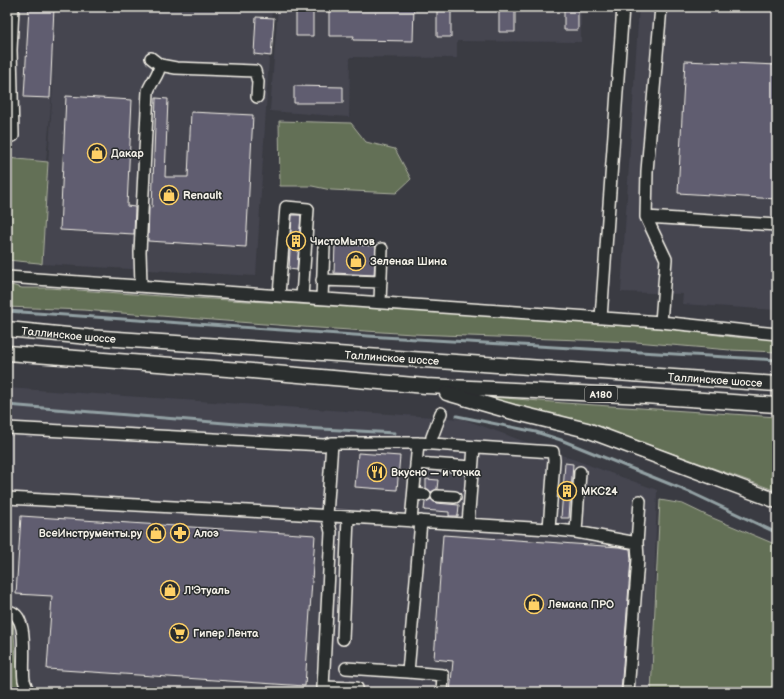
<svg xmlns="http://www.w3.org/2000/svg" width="784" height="699" font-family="'Balsamiq Sans',sans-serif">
<rect width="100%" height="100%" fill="#3a3b42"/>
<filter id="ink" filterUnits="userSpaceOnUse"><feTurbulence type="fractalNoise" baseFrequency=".025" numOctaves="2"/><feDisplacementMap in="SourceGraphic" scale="8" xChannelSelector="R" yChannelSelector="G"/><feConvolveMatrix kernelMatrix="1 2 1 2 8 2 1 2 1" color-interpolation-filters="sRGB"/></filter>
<g filter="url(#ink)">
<path fill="#454550" d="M7,7H272L256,276L42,264L54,68L46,161L7,158Z
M278,7H581V42L457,41V58L350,57L349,117L270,111Z
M639,7H777V310L682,304L683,294L621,292Z
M7,388L463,419L657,490L651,692H14L7,620Z"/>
<path fill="#636f56" stroke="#acb09f" d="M279,121L351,123L366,142L395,149L411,179L396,193L331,190L312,186H280Z
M7,158L48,162L42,264L39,263L7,260Z
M7,284L22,288H50L175,297L480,314L610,325L652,327L743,338L777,339V352L730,350L636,342L413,334L303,327L83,310L7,307Z
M492,397L564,403L777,417V491L599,427C564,416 529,408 492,402Z
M660,500L683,504L708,516L777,545V692H651Z
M7,622L13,623L19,692H7Z"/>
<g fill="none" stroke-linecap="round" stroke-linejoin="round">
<path stroke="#92a0a3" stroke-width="3" d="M7,311L383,337L777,360
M7,405L249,425L395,433
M457,416L536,432L561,440L692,493L777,533"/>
</g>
<path fill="#605d6f" stroke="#f4f1e8" d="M29,7H54L50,98L24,97Z
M296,7H313V36H296Z
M329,7H414L413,41L353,40L354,36H329Z
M437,7H451V37H437Z
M499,7H515V32H499Z
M564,7H578V30H564Z
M256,17L274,18L271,56L254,54Z
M685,61L777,65V199L678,193Z
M294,86L343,87V103H294Z
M66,96L132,100L127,206L135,207L134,234L60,230Z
M156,98L168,99L165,177H188L191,112L253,115L246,247L148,241L149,207L152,208Z
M292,215H301L297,270L289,269Z
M335,244L376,246L374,275L334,273Z
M358,453L400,456L397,490L355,487Z
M565,463L573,464L569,518H561Z
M426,479L438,480L437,489L431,492L426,488Z
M431,499L436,503L459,505L458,516H449V512L424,510L425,502Z
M21,516L315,535L305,686L47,669L52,596L16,594Z
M443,535L619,547L630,549L631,559L621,692H450L453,661L434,659Z"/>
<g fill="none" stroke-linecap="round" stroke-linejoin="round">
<g stroke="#f4f1e8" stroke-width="14">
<path id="minor" d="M160,65L176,68L255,71L258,82L257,97
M13,136L11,50L13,7
M646,217L777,225
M7,277L661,322L777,334
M322,280L381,282
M141,285L140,252L148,91C151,82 159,75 160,65L151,58
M279,295L286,207L308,209L302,297
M322,298L324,247
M380,302L382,249
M601,318L623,7
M661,322L666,259L646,217L647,171L661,7
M7,428L324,445L332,443H418L553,452L554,460L549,529
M332,443L327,515L331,532L323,687L357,688V692
M431,444L432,437L441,413
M416,463L472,467
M414,494L425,495
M437,496L455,497
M7,498L248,511L549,529L576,532L637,543
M411,521L418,443
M468,524L474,447
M576,532L580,472
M7,611C31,613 21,663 24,680C25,684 27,688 28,692
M343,639L348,517
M346,668L408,672L421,521
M408,672L443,675L442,692
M628,692L638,559L637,543L640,501"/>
</g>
<g stroke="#f4f1e8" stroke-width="17">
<g id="major">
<path id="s1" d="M7,329L88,337L777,384"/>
<path d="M7,353L241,370L426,386L645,396L777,405"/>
<path d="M447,393L513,412L587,430L777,501"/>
</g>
</g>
<use href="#minor" stroke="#2a2d2e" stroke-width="11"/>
<use href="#major" stroke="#2a2d2e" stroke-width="14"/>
</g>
</g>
<defs>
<g id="shop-ring" transform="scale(1)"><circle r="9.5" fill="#2a2d2e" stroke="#ffd166" stroke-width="1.5"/><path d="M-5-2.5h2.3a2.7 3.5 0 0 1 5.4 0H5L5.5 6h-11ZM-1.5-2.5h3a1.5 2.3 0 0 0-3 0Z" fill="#ffd166"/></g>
<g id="building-ring" transform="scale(1)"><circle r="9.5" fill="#2a2d2e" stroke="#ffd166" stroke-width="1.5"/><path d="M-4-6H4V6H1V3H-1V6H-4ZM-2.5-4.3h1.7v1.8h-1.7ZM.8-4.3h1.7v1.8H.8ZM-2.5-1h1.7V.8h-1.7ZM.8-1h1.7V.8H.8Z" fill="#ffd166"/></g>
<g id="restaurant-ring" transform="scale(1)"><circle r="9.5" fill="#2a2d2e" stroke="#ffd166" stroke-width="1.5"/><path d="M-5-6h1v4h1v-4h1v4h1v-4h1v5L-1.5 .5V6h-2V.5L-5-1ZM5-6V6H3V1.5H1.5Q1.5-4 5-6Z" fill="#ffd166"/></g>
<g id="pharmacy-ring" transform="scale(1)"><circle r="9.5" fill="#2a2d2e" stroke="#ffd166" stroke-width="1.5"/><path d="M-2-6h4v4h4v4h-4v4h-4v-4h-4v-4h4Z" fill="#ffd166"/></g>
<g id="supermarket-ring" transform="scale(1)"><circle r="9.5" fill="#2a2d2e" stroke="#ffd166" stroke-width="1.5"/><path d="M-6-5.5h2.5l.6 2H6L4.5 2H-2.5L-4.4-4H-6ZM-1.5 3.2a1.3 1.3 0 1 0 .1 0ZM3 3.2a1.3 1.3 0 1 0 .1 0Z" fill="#ffd166"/></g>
</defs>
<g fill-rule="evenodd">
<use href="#shop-ring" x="97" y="153"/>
<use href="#shop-ring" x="169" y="195"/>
<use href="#building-ring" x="296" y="241"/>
<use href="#shop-ring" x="356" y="261"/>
<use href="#restaurant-ring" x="377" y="472"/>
<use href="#building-ring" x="567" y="491"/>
<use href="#shop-ring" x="156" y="533"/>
<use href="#pharmacy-ring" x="180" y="533"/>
<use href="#shop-ring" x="170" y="590"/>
<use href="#shop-ring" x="534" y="604"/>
<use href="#supermarket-ring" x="179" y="633"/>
</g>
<g text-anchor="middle" stroke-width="3" stroke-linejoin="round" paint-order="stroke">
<rect fill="#2a2d2e" stroke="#b7b6b0" stroke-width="1" x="585" y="386" width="32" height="16" rx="3"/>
<g font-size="10" font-weight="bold" fill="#f4f1e8">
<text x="601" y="398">A180</text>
</g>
<g font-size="11" font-weight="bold" fill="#f4f1e8" stroke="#2a2d2e" text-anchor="start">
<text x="111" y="157">Дакар</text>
<text x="183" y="199">Renault</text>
<text x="310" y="245">ЧистоМытов</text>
<text x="370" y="265">Зеленая Шина</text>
<text x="391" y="476">Вкусно — и точка</text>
<text x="581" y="495">МКС24</text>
<text x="142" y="537" text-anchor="end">ВсеИнструменты.ру</text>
<text x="194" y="537">Алоэ</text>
<text x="184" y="594">Л'Этуаль</text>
<text x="548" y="608">Лемана ПРО</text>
<text x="193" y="637">Гипер Лента</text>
</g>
<g font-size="11" fill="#f4f1e8" stroke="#2a2d2e">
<text dy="4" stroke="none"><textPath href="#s1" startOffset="62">Таллинское шоссе</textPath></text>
<text dy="4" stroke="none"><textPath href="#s1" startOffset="386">Таллинское шоссе</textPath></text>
<text dy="4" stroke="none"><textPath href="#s1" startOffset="710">Таллинское шоссе</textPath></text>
</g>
</g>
<rect width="784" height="699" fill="none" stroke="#2a2d2e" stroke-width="24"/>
<rect x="12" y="12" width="760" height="675" fill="none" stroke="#f4f1e8" stroke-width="1.5" filter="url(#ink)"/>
</svg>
